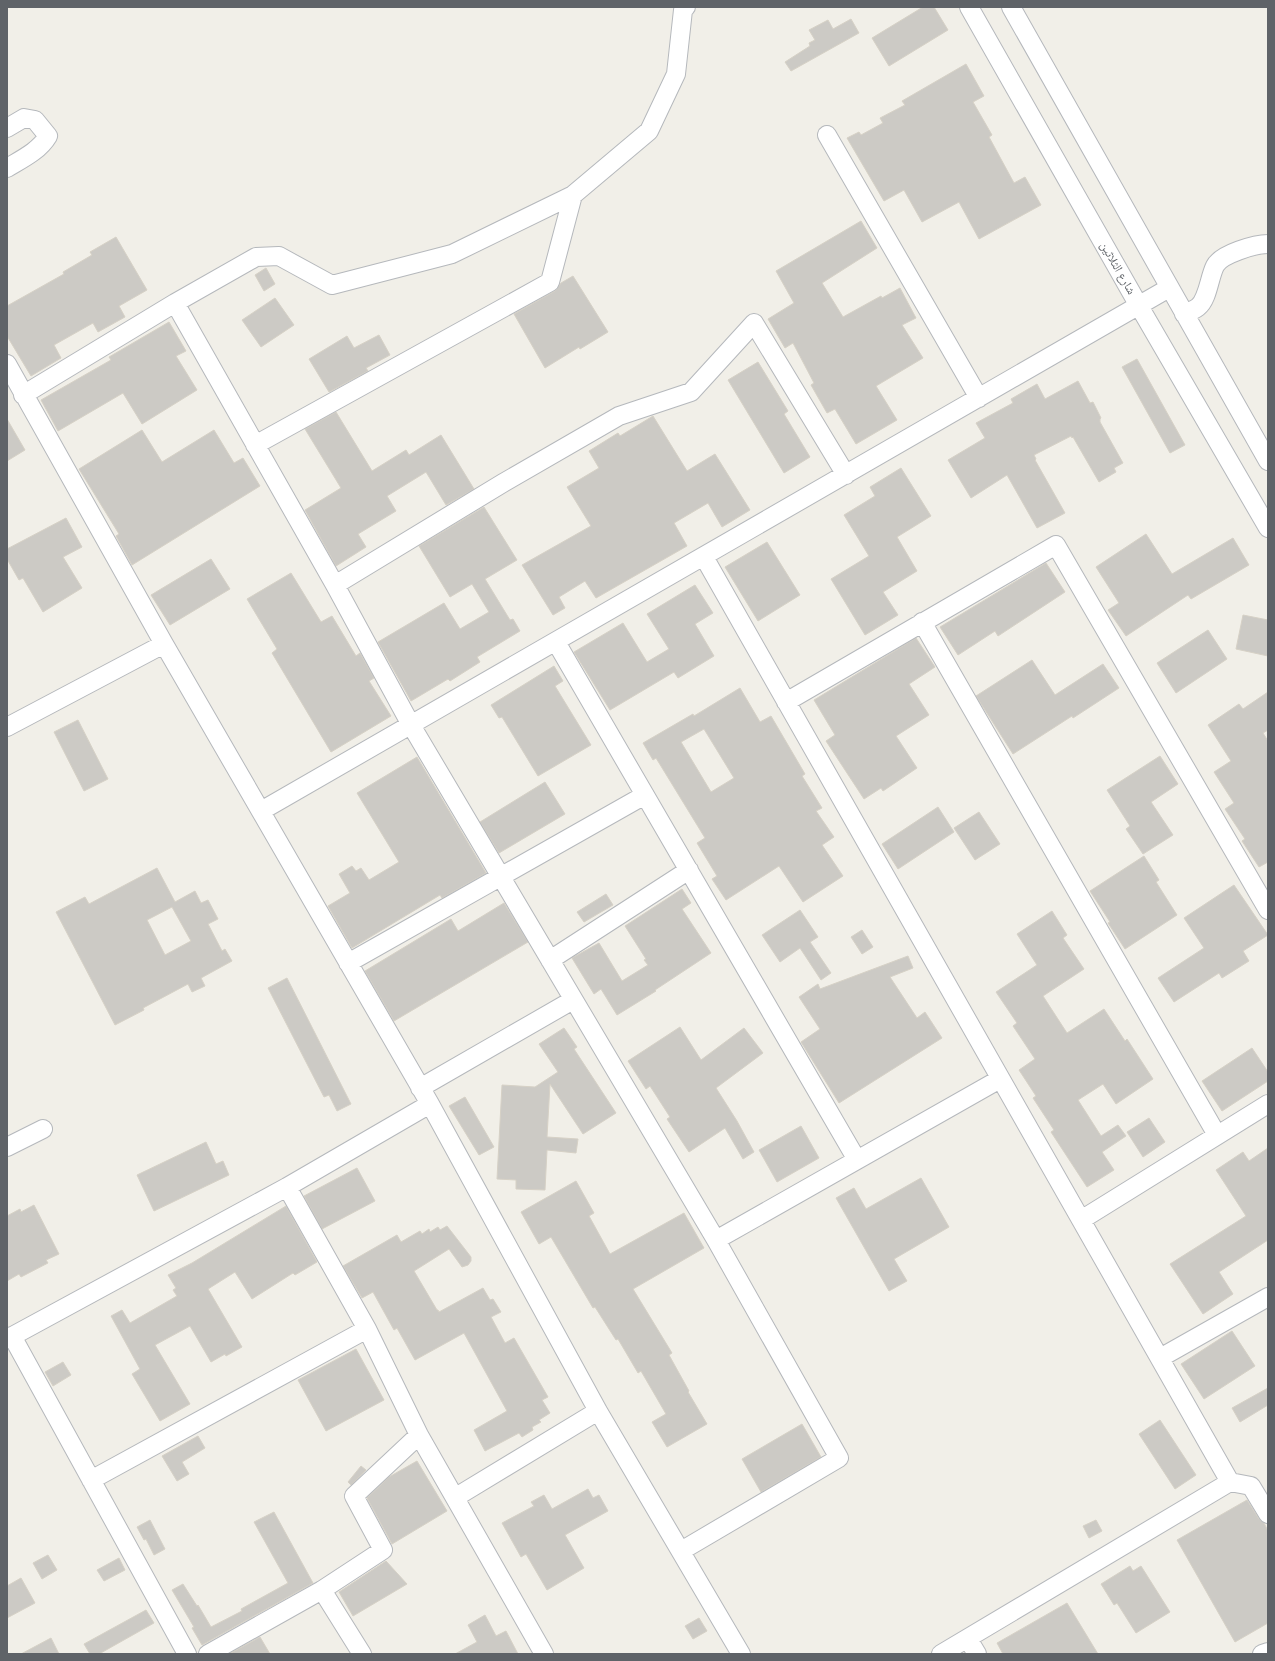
<svg xmlns="http://www.w3.org/2000/svg" width="1275" height="1661" font-family="'Varela Round','Noto Naskh Arabic',sans-serif">
<rect width="100%" height="100%" fill="#f1efe8"/>
<path fill="#cccac5" stroke="#d6d1c6" fill-rule="evenodd" d="M923,7H934L948,30L889,66L872,38Z
M851,19L859,33L791,71L785,62L810,46L809,43L815,40L809,30L828,20L833,29Z
M966,64L984,96L973,102L992,135L989,137L1014,183L1025,177L1041,205L979,239L959,202L922,222L904,190L884,201L847,138L859,132L861,135L883,123L880,118L905,105L902,101Z
M861,221L877,248L822,283L843,317L881,296L882,298L900,288L916,318L902,325L923,358L876,386L897,420L856,444L835,409L827,413L811,385L814,383L793,343L785,348L768,319L794,303L776,271Z
M116,237L147,290L119,306L125,317L98,332L93,323L54,345L61,358L31,376L7,336V306L64,274L63,272L92,255L90,252Z
M266,268L275,284L264,291L255,275Z
M573,276L608,332L580,349L579,347L545,368L514,314L555,291L561,283Z
M275,298L294,325L261,347L242,320Z
M169,322L186,351L176,356L197,390L142,424L123,393L58,431L41,400L111,360L109,357Z
M379,335L390,355L366,368L368,371L329,392L309,359L347,336L354,348Z
M1137,359L1185,445L1170,453L1122,367Z
M758,362L788,411L784,414L810,457L784,473L728,380Z
M1078,381L1090,403L1093,402L1101,418L1100,419V422L1123,463L1114,468L1116,472L1099,482L1073,437L1072,438L1071,436L1034,455L1036,459L1035,460L1065,513L1037,528L1007,475L971,498L948,460L985,438L976,423L1013,403L1011,399L1037,384L1045,399Z
M336,412L372,471L406,450L409,455L441,435L474,489L446,505L426,472L387,496L396,511L358,534L366,547L336,566L305,510L341,488L305,429Z
M653,416L687,471L715,454L750,510L722,527L708,503L674,523L687,546L596,598L585,581L559,597L565,608L553,615L522,565L591,526L567,487L599,468L589,451L618,433L620,436Z
M7,419L25,450L7,461Z
M142,430L162,462L214,430L234,463L243,458L260,486L132,565L116,536L119,534L79,469Z
M901,468L931,516L897,537L917,571L883,592L898,615L865,635L831,579L869,556L844,515L875,496L870,487Z
M484,507L517,560L485,579L510,620L513,619L520,631L477,657L480,662L450,681L448,679L411,701L378,642L444,603L460,629L489,612L472,584L450,597L419,546Z
M66,518L82,547L63,557L82,588L43,612L23,578L19,580L7,559V549Z
M1146,534L1172,574L1233,538L1249,565L1191,599L1188,595L1126,636L1108,610L1119,603L1096,567Z
M767,542L800,595L758,621L725,567Z
M211,559L230,589L170,625L151,595Z
M1046,563L1065,592L998,636L995,631L958,655L940,627Z
M291,573L321,622L332,616L356,656L360,653L374,678L369,681L391,716L331,752L272,653L277,649L247,599Z
M695,585L713,613L695,624L714,656L678,678L674,672L610,710L574,652L623,623L647,662L669,649L647,614Z
M1243,615L1268,620V656L1236,649Z
M1208,630L1227,659L1176,693L1157,663Z
M916,638L935,667L909,684L929,715L896,736L917,768L883,791L881,788L864,799L826,741L835,735L814,700Z
M1032,660L1055,695L1103,664L1119,688L1073,718L1072,716L1013,754L976,696Z
M554,666L563,681L555,686L591,745L538,776L502,717L499,718L491,705Z
M740,688L760,722L771,716L805,774L802,776L822,808L816,811L834,837L822,845L843,876L803,902L779,866L726,900L712,879L717,876L697,843L705,838L656,758L653,760L643,743L693,714L694,716ZM704,729L734,778L711,792L681,742Z
M1268,692V730L1263,733L1268,741V862L1259,867L1242,841L1245,839L1225,809L1234,803L1214,772L1231,761L1208,725L1239,704L1243,709Z
M78,720L108,779L84,791L54,732Z
M1160,756L1178,784L1151,802L1173,835L1143,854L1126,829L1130,826L1107,790Z
M417,757L486,873L442,898L440,895L352,948L328,906L350,893L339,874L352,866L356,871L361,868L369,880L399,862L357,793Z
M545,782L565,814L499,853L480,822Z
M938,807L954,832L898,869L882,844Z
M979,812L1000,844L975,860L954,828Z
M1144,856L1159,880L1156,882L1177,915L1125,949L1108,923L1110,922L1090,891Z
M157,868L175,902L195,891L201,903L208,900L218,919L208,924L222,951L225,949L232,961L201,978L205,986L192,992L188,984L143,1008L144,1010L115,1025L56,912L85,897L89,904ZM172,907L191,941L165,955L147,920Z
M1234,885L1268,935L1243,951L1249,961L1222,978L1219,973L1174,1002L1158,978L1204,948L1184,918Z
M682,889L691,903L682,909L711,953L655,990L656,991L617,1015L601,989L594,994L572,958L599,943L622,981L648,965L644,960L646,959L625,926Z
M606,894L613,905L584,922L577,912Z
M504,903L528,942L394,1021L365,971L451,919L458,931Z
M800,910L818,937L810,942L831,973L821,980L800,948L780,962L762,935Z
M1052,911L1067,935L1063,938L1084,969L1043,996L1067,1033L1104,1009L1125,1041L1127,1039L1153,1079L1116,1104L1103,1084L1078,1100L1101,1136L1118,1125L1126,1136L1102,1152L1114,1170L1087,1187L1051,1132L1054,1130L1033,1098L1036,1096L1019,1070L1035,1059L1013,1026L1017,1023L996,992L1037,965L1017,934Z
M862,930L873,947L862,954L851,937Z
M908,956L913,968L890,977L917,1018L925,1012L942,1038L839,1103L801,1042L820,1029L799,997L818,984L820,989Z
M287,978L351,1104L337,1111L329,1095L324,1097L268,988Z
M680,1027L701,1060L744,1028L763,1053L716,1088L737,1121L754,1152L743,1159L725,1128L689,1152L667,1119L670,1117L650,1086L646,1089L628,1061Z
M564,1028L577,1047L574,1049L616,1113L583,1134L550,1084L547,1137L578,1139L576,1153L547,1150L545,1190L516,1189V1180L497,1179L502,1085L535,1087L558,1072L539,1044Z
M1252,1048L1268,1072V1081L1222,1111L1202,1081Z
M465,1097L494,1147L479,1155L449,1106Z
M1149,1118L1165,1142L1143,1157L1127,1132Z
M801,1126L819,1158L777,1182L759,1150Z
M206,1142L216,1164L223,1161L229,1175L154,1211L137,1175Z
M1268,1148V1240L1219,1272L1233,1294L1203,1314L1170,1264L1246,1216L1216,1170L1243,1152L1249,1161Z
M357,1168L375,1201L322,1229L304,1196Z
M921,1178L949,1227L894,1259L907,1281L889,1291L836,1198L854,1188L866,1209Z
M576,1181L594,1213L589,1216L610,1254L684,1213L704,1248L633,1289L672,1353L669,1355L689,1391L688,1392L707,1424L667,1447L652,1422L666,1414L641,1371L638,1373L618,1339L616,1340L595,1307L593,1308L551,1237L539,1244L521,1212Z
M34,1205L59,1254L46,1260L48,1263L21,1277L19,1274L7,1281V1216L20,1209L21,1212Z
M286,1206L317,1262L295,1275L293,1273L252,1299L235,1272L208,1289L242,1347L226,1356L225,1354L211,1362L190,1326L155,1345L190,1404L160,1421L132,1374L140,1369L111,1316L122,1310L130,1323L177,1296L173,1290L176,1288L168,1275L192,1263Z
M447,1226L471,1257V1261L468,1265L462,1267L449,1249L414,1271L437,1310H438L439,1312L483,1288L490,1300L493,1299L501,1312L491,1317L505,1343L514,1338L548,1397L542,1400L550,1413L539,1420L541,1422L532,1427L533,1430L522,1437L519,1433L485,1451L474,1430L507,1411L464,1333L415,1360L397,1328L394,1330L373,1292L362,1298L343,1266L397,1235L401,1242L420,1231L422,1234L429,1229L430,1232L438,1227L440,1230Z
M1232,1331L1255,1366L1204,1399L1181,1364Z
M356,1349L384,1400L326,1431L298,1380Z
M63,1362L71,1375L53,1386L45,1372Z
M1268,1388V1405L1240,1422L1232,1408Z
M1160,1420L1196,1475L1175,1489L1139,1434Z
M802,1424L821,1457L761,1492L742,1459Z
M198,1436L205,1448L182,1462L189,1474L177,1481L162,1456Z
M417,1461L447,1511L392,1544L367,1498L389,1477Z
M361,1466L366,1470L351,1485L348,1482Z
M588,1489L593,1498L599,1495L608,1511L565,1535L584,1568L547,1590L526,1554L521,1557L502,1523L534,1506L531,1502L544,1495L552,1509Z
M1247,1500L1259,1519L1264,1523L1268,1531V1623L1235,1642L1177,1540Z
M274,1512L313,1583L202,1645L192,1628L194,1627L172,1590L183,1584L197,1606L198,1605L211,1627L242,1611L241,1609L288,1583L254,1522Z
M150,1520L165,1549L154,1555L146,1539L144,1540L137,1527Z
M1096,1520L1102,1531L1089,1538L1083,1526Z
M48,1555L57,1570L42,1579L33,1563Z
M119,1558L125,1570L104,1581L97,1570Z
M386,1561L407,1584L353,1616L339,1592Z
M1130,1566L1133,1571L1141,1566L1170,1612L1136,1633L1117,1603L1114,1605L1101,1584Z
M21,1578L35,1603L7,1618V1586Z
M1067,1603L1098,1654H1003L997,1643Z
M146,1610L154,1623L99,1654H90L84,1644Z
M485,1615L496,1636L506,1631L518,1654H455L477,1642L468,1625Z
M699,1618L707,1631L693,1639L685,1626Z
M260,1637L270,1654H229Z
M51,1638L59,1654H21Z"/>
<g fill="none" stroke-linecap="round" stroke-linejoin="round">
<g stroke="#b5b8bc" stroke-width="20">
<path id="street" d="M969,7L1139,306L1268,528
M1011,7L1268,461
M7,128L24,118L35,120L48,136C39,151 22,159 7,168
M827,135L979,398
M175,303L335,585L411,725L716,1240L839,1458L681,1551
M1184,314C1189,312 1194,310 1198,307C1208,299 1209,278 1215,266C1221,254 1255,244 1268,244
M7,364L164,644L430,1104L598,1411L741,1654
M23,395L175,303L256,257L279,256L332,285L452,254L573,195L649,131L676,74L683,10L686,7
M255,445L550,282L573,195
M704,557L1230,1482L941,1654
M335,585L503,483L619,416L691,392L754,323L846,475
M922,622L1217,1135
M556,642L857,1160
M786,702L1056,545L1268,910
M7,727L164,644
M261,811L1169,288
M550,960L689,870
M348,963L645,795
M420,1088L573,1000
M7,1147L43,1129
M287,1187L367,1329L419,1435L544,1654
M1081,1220L1268,1104
M716,1240L1000,1079
M12,1336L187,1654
M7,1339L287,1187L430,1104
M1160,1358L1268,1297
M91,1480L367,1329
M1230,1482L1251,1486L1268,1514
M456,1497L598,1411
M322,1590L362,1654
M968,1639L977,1654
M208,1654L322,1590L383,1550L354,1496L419,1435
M1262,1654L1268,1652"/>
</g>
<use href="#street" stroke="#fff" stroke-width="18"/>
</g>
<g text-anchor="middle" stroke-width="3" stroke-linejoin="round" paint-order="stroke">
<g font-size="12" fill="#5f6368" stroke="#fff">
<text transform="translate(1118 268) rotate(60)" y="4">شارع الثلاثين</text>
</g>
</g>
<rect width="1275" height="1661" fill="none" stroke="#5f6368" stroke-width="16"/>
</svg>
